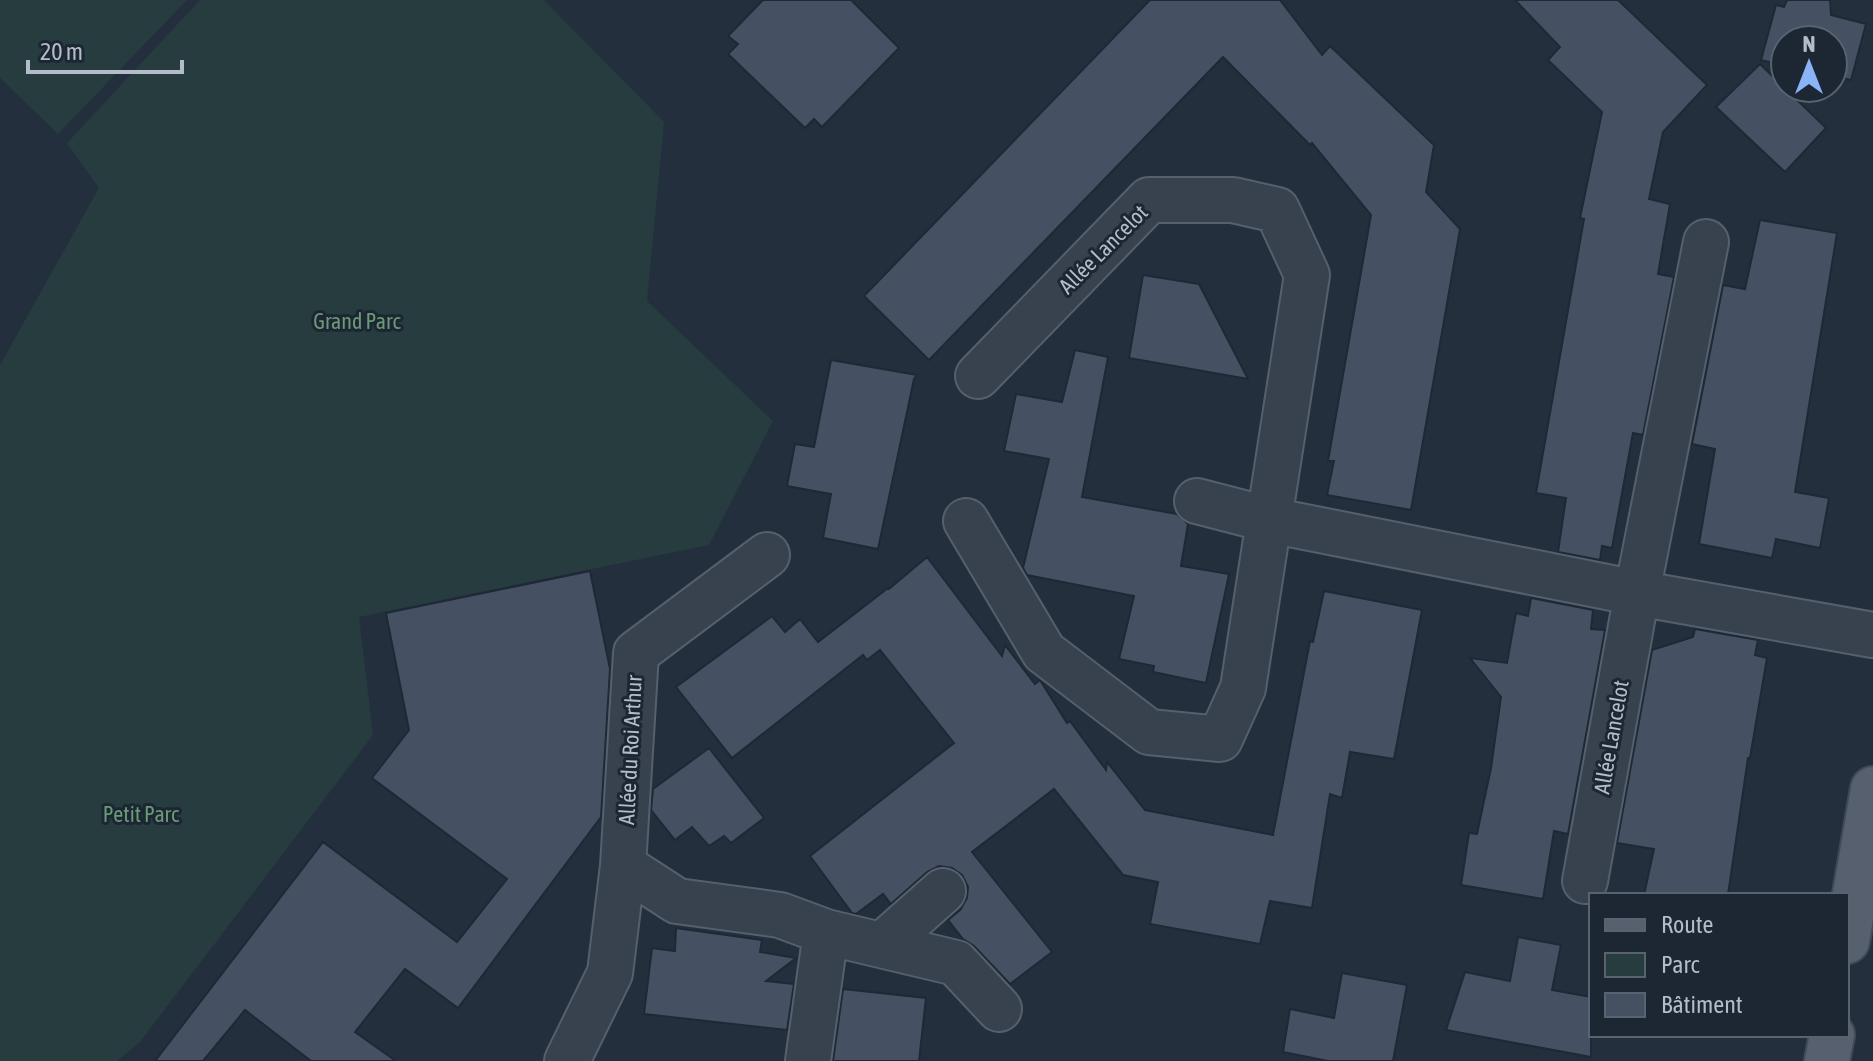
<svg xmlns="http://www.w3.org/2000/svg" width="1873" height="1061" font-family="'Asap Condensed',sans-serif">
<rect width="100%" height="100%" fill="#242f3e"/>
<path fill="#263c3f" d="M0,0H187L58,134L0,78Z
M200,0H544L664,122L647,301L773,421L709,545L359,617L373,735L140,1042L117,1061H0V365L99,188L67,143Z"/>
<path fill="#455162" stroke="#1f2835" stroke-width="2" d="M763,0H851L899,48L822,127L814,119L805,128L728,54L738,44L728,36Z
M1150,0H1280L1322,55L1330,46L1434,145L1426,192L1460,229L1411,510L1327,495L1334,461H1328L1371,215L1312,143L1310,145L1223,57L929,360L864,296Z
M1515,0H1618L1707,85L1663,132L1649,199L1670,204L1658,274L1674,277L1643,435L1633,433L1612,548L1602,546L1600,560L1558,552L1566,498L1536,493L1584,219L1580,218L1602,112L1548,60L1560,47Z
M1787,0H1830L1831,15L1866,24L1851,80L1833,76V40H1785V66L1761,60L1776,5L1784,7Z
M1760,64L1826,128L1785,172L1716,107Z
M1760,220L1837,233L1795,492L1829,498L1820,548L1776,539L1772,558L1699,544L1715,449L1692,444L1723,285L1745,289Z
M1143,275L1199,284L1248,379L1129,358Z
M1075,350L1108,357L1082,497L1177,514L1188,524L1181,566L1229,574L1206,683L1153,672L1154,666L1119,659L1134,596L1027,575L1023,568L1049,459L1004,451L1016,394L1062,402Z
M831,360L917,375L914,379L878,549L823,538L831,494L787,486L795,444L814,447Z
M927,557L1002,656L1005,645L1035,684L1040,680L1067,723L1070,721L1106,770L1107,762L1145,810L1273,835L1310,641L1313,642L1324,591L1422,610L1394,759L1350,752L1342,798L1330,794L1312,908L1270,901L1260,944L1150,924L1158,882L1123,875L1054,789L972,852L1052,952L1010,984L974,946L963,939L948,920L960,910L967,898L968,887L962,875L952,868L939,866L927,872L891,904L883,894L856,914L852,913L810,856L954,743L880,650L867,660L863,655L732,758L676,687L772,616L785,632L800,619L818,642L888,588L889,589Z
M590,571L610,669L601,817L458,1008L405,969L355,1032L396,1061H311L245,1010L203,1061H155L323,842L457,942L507,879L372,778L409,730L386,613Z
M1531,598L1593,610L1591,629L1605,630L1568,834L1554,831L1543,899L1461,885L1469,833L1477,834L1491,768L1501,697L1470,658L1507,663L1516,613L1528,616Z
M1695,629L1758,640L1755,655L1767,658L1750,758H1748L1728,895H1644L1654,849L1617,843L1652,650L1693,637Z
M709,748L764,818L731,843L724,836L709,846L692,827L675,840L651,810L653,789Z
M676,928L762,940L760,952L796,958L766,981L794,984L787,1030L644,1014L652,948L675,951Z
M1518,937L1561,945L1552,990L1591,997V1057L1446,1030L1465,972L1510,981Z
M1342,973L1407,985L1393,1061H1328L1283,1052L1290,1009L1334,1018Z
M843,989L926,998L919,1061H833Z"/>
<g fill="none" stroke-linecap="round" stroke-linejoin="round">
<g stroke="#565f6c" stroke-width="48">
<path id="minor" d="M1197,501L1270,520L1637,593L1873,635
M966,521L1044,652L1149,732L1220,739L1243,688L1307,275L1277,210L1233,200H1149L978,376
M623,866L677,901L780,915L826,932
M1585,881L1637,593L1706,242
M882,945L943,891
M567,1061L610,973L623,866L636,653L767,555
M808,1061L826,932L956,963L999,1009"/>
</g>
<g stroke="#414a57" stroke-width="48">
<path id="major" d="M1847,941L1873,789
M1827,1061L1832,1035"/>
</g>
<use href="#minor" stroke="#38414e" stroke-width="44"/>
<use href="#major" stroke="#56606e" stroke-width="44"/>
</g>
<g text-anchor="middle" stroke-width="6" stroke-linejoin="round" paint-order="stroke">
<g font-size="22" fill="#b4bcc9" stroke="#1d2633">
<text transform="translate(1103 249) rotate(-45)" y="8">Allée Lancelot</text>
<text transform="translate(1611 737) rotate(-80)" y="8">Allée Lancelot</text>
<text transform="translate(630 750) rotate(-87)" y="8">Allée du Roi Arthur</text>
</g>
<g font-size="22" fill="#6b9a76" stroke="#1d2633">
<text x="357" y="329">Grand Parc</text>
<text x="141" y="822">Petit Parc</text>
</g>
</g>
<rect x="1589" y="893" width="260" height="144" fill="#1d2633" stroke="#59626f" stroke-width="2"/>
<rect x="1605" y="919" width="40" height="12" fill="#56606e" stroke="#59626f" stroke-width="2"/>
<text x="1661" y="933" font-size="24" fill="#b4bcc9">Route</text>
<rect x="1605" y="953" width="40" height="24" fill="#263c3f" stroke="#59626f" stroke-width="2"/>
<text x="1661" y="973" font-size="24" fill="#b4bcc9">Parc</text>
<rect x="1605" y="993" width="40" height="24" fill="#455162" stroke="#59626f" stroke-width="2"/>
<text x="1661" y="1013" font-size="24" fill="#b4bcc9">Bâtiment</text>
<g transform="translate(1809 64)"><circle r="38" fill="#1d2633" stroke="#59626f" stroke-width="2"/>
<path d="M0-6L14 30L0 20L-14 30Z" fill="#8ab4f8"/>
<text y="-12" font-size="22" font-weight="bold" text-anchor="middle" fill="#b4bcc9">N</text>
</g>
<path d="M28 60v12h154v-12" fill="none" stroke="#b4bcc9" stroke-width="4"/>
<text x="40" y="60" font-size="24" fill="#b4bcc9" stroke="#1d2633" stroke-width="6" paint-order="stroke">20 m</text>
</svg>
